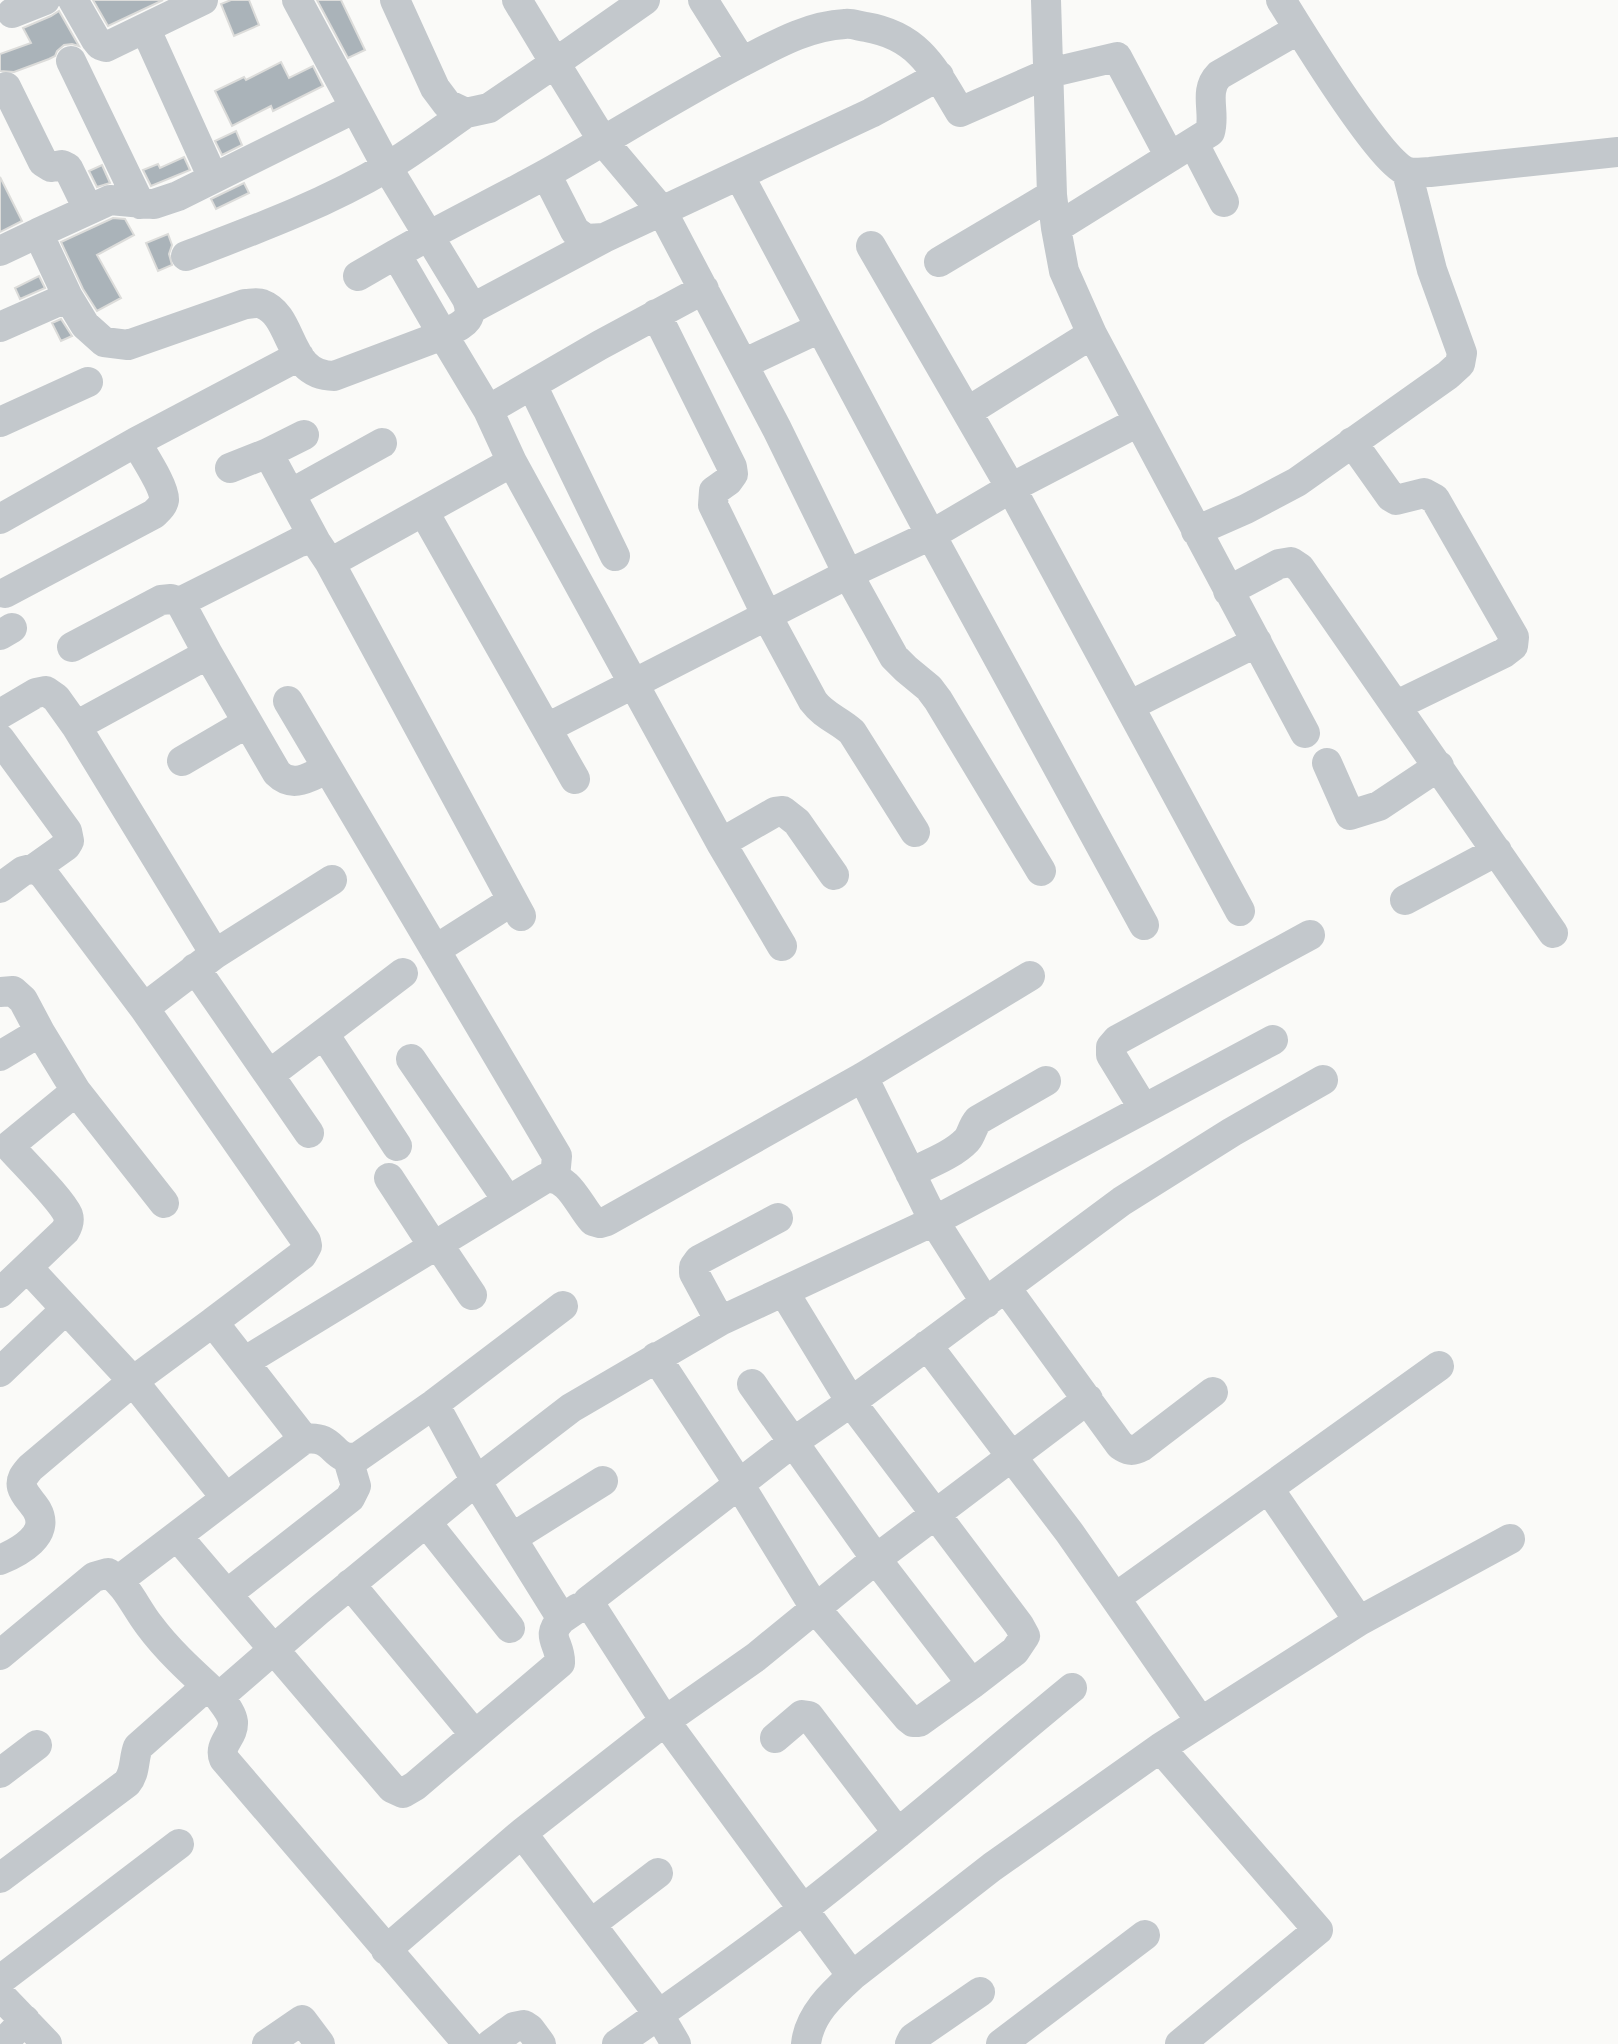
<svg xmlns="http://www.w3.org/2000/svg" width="1618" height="2044" font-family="'Golos Text',sans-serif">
<rect width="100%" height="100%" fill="#fafaf8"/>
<path fill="#aab3b9" stroke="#dcdcda" stroke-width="2" d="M93,0H163L108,26Z
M231,0H249L259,25L234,36L221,4Z
M317,0H341L365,50L348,58Z
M59,11L79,46L72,44L64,45L57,51L55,56L49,59L14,72L0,71V54L31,43L23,28L51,16Z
M281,62L289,78L313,66L323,86L273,111L271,106L232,126L215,91L244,77L246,80Z
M236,131L242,145L222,155L215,141Z
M184,157L190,170L151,186L143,170L158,164L160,168Z
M102,165L110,183L97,187L89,171Z
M0,177L22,221L0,232Z
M244,183L249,193L216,209L211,199Z
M113,218L125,219L134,235L97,255L121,298L97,311L83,289L61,242Z
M168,234L172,245L169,254L172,265L158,271L146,243Z
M39,276L45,288L20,299L15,288Z
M61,319L72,336L61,341L52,323Z"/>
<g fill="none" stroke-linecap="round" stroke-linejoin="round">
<path stroke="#c3c8cc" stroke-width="30" d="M73,0L96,40L100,45L106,47L203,0
M297,0L387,167L467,299C476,322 460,325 443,335L396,254C445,226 497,201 546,174C610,138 672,99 736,65C770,48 805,26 845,24C851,23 859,26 866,27C919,36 934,69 960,112L1049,73L1117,57L1170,157
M395,0L435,88L447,104L466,113L489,108L555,63L517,0
M645,0L555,63L603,141L662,211L777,429L848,574L894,657L906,669L929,688L938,700L1041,871
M703,0L742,62
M1046,0L1052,195L1056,228L1064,271L1092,334L1305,733
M1281,0C1299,29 1382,166 1408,172C1415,174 1423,172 1430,172L1618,152
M12,13L45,0
M146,30L213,178
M71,61L140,204
M6,87L43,162L51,167L62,165L68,168L88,209
M1194,144L1224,202
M546,174L575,231L586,239L604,238L871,113L939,76
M739,175L931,535L1144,925
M1056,228L1210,132C1216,113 1203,91 1219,75L1299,29
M38,233L110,200L154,204L178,196L355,108
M871,246L1011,488L1240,911
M0,251L38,233L68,297L85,325L104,342L128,345L245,304C250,304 257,302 262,304C295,316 286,376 334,376L443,335L488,410L512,462L721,843L782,946
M186,256C254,230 323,205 387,167C414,151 440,131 466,113
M939,262L1052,195
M358,276L396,254
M471,309L604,238
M656,314L732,467L733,474L728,481L714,491L713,505L767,616L813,701C824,716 839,720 852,732L915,832
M0,327L68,297
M743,364L820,328
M532,385L615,556
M488,410L600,345L704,289
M967,412L1092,334
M0,422L88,382
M1352,442L1391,497L1396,500L1424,493L1435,499L1514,637L1513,646L1504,653L1397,705
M268,453L316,542
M230,468L268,453L304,435
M290,494L382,443
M424,512L575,779
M0,519L136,442L299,356
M1196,531L1246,509L1297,482L1448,375L1460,364L1462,353L1432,270L1407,172
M330,563L512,462
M1228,591L1279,564L1291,562L1300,568L1553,933
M5,593L154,514C158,510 163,506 164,500C165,487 143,455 136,442
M0,635L12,628
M72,647L161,600L171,599L180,602L299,542L309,540L316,542L330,563L521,916
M208,654L277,773C293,789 309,777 327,769
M288,701L557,1156L555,1177
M1129,706L1257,642
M0,714L36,693L46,691L56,698L76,726L215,954L144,1008L44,875L35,868L23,871L0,888
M76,726L208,654L180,602
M547,728L848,574L931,535L1011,488L1138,422
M0,739L67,831L69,841L66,846L35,868
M182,761L247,723
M1327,763L1350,815L1379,806L1439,766
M721,843L775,812L783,811L797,822L834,875
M1405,900L1497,851
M435,950L512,901
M215,954L332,880
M195,968L309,1133
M0,992L13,991L23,1000L40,1032L76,1091L164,1203
M144,1008L306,1241L307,1246L302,1255L213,1322
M324,1034L397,1146
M0,1056L40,1032
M411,1059L508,1201
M269,1075L403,973
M863,1077L934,1221L986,1303
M1144,1109L1111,1055V1047L1117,1040L1310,935
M910,1173C928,1164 953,1155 967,1140C972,1134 972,1127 978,1120L1046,1081
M389,1178L434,1247
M438,1244L472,1295
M28,1268L133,1381L226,1498
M1006,1288L1120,1445C1127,1450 1132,1452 1141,1447L1213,1392
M784,1292L851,1402L1019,1625L1025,1636L1015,1651L972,1684
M0,1293L65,1231C68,1226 70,1221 68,1215C61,1199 22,1161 9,1146L76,1091
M720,1321L694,1273V1267L699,1260L778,1218
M927,1345L1069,1532L1115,1598L1439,1366
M656,1357L739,1484L815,1608L908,1718L913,1722H919L972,1684L876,1559L752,1384
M244,1362L546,1178C569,1175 579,1206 593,1221L600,1223L607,1221L863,1077L1030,976
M0,1372L66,1309
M434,1404L476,1481L562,1619L578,1608
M304,1439C337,1434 331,1463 358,1457L434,1404L563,1306
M426,1522L510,1628
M177,1536L392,1788L403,1793L415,1786L475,1735
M512,1538L603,1481
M0,1560C19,1552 51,1535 37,1510C33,1503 24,1495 22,1487C20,1479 25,1474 30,1468L133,1381L213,1322L304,1439L119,1580
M350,1584L475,1735L560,1663C561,1643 544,1637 562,1619
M227,1594L350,1498L356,1486L348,1459
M1115,1598L1201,1722
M1359,1621L1510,1539
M0,1655L94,1577L108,1573C127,1585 135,1607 149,1625C169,1652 194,1674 219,1697L318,1611L476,1481L571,1408L720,1321L934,1221L1273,1040
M219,1697C224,1704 232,1713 233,1722C234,1737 218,1744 224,1759L468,2044
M775,1738L802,1715L809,1716L898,1833
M0,1773L37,1745
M0,1878L127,1783C136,1772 133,1760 138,1747L207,1686
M591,1924L658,1873
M386,1950L522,1833
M852,1976L665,1721L588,1601L792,1443L851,1402L1122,1201L1232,1132L1323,1080
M0,1980L179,1844
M0,1995L47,2044
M2,2044L25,2020
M267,2044L302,2020L320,2044
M491,2044L514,2027L524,2025L530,2029L541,2044
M617,2044C679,2000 741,1957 802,1910C894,1839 982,1762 1072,1688
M676,2044L659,2015L522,1833L665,1721L756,1657L876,1559L1088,1399
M806,2044C809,2015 832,1994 852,1976L992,1867L1160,1748
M910,2044L913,2038L980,1992
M1001,2044L1145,1935
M1180,2044L1318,1930L1160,1748L1359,1621L1269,1489"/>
</g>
</svg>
